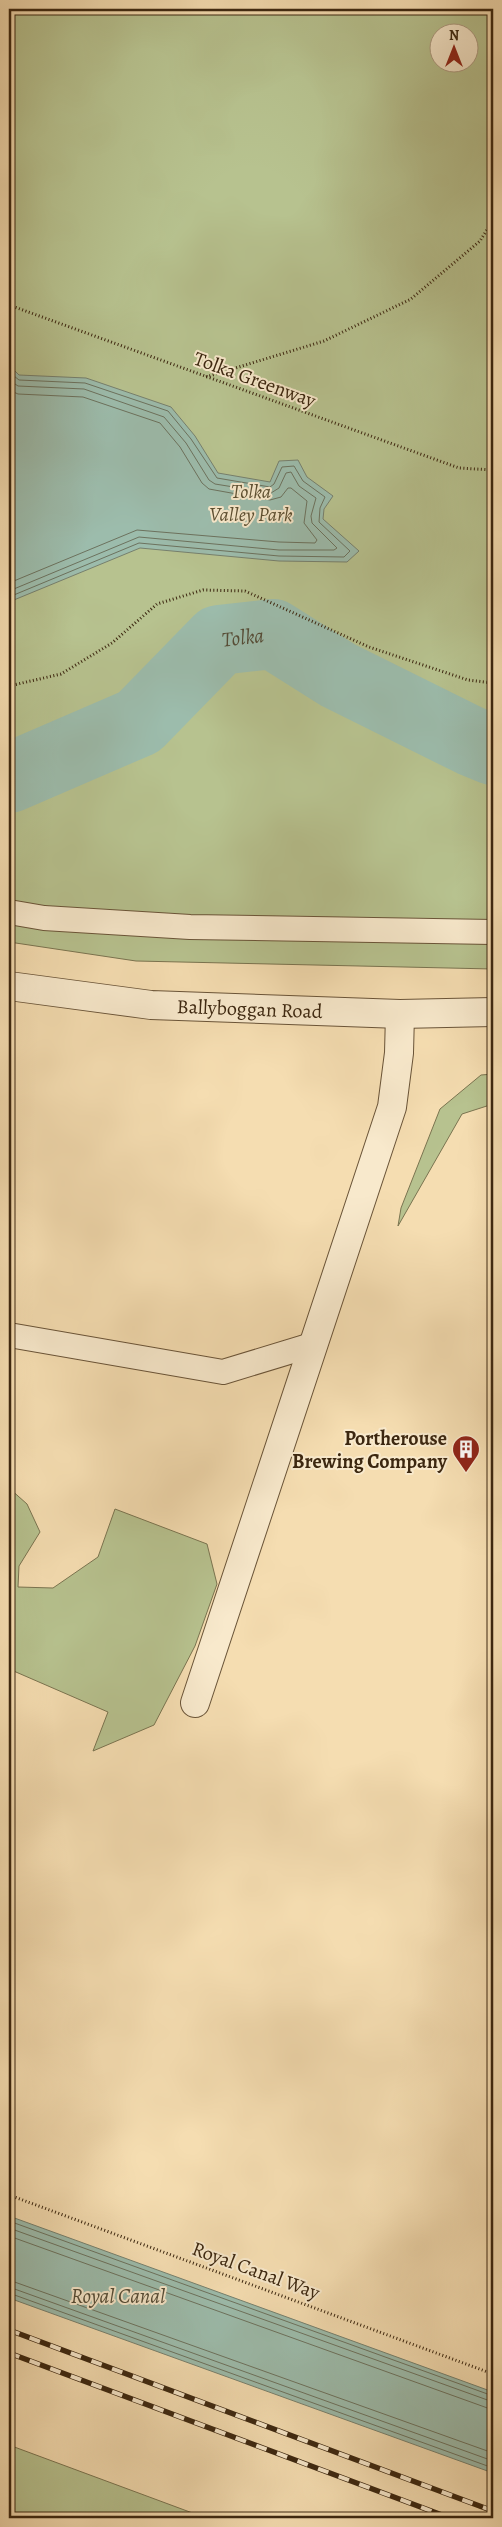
<svg xmlns="http://www.w3.org/2000/svg" width="502" height="2527" font-family="Alegreya,serif">
<rect width="100%" height="100%" fill="#f5ddb1"/>
<filter id="stains"><feTurbulence type="fractalNoise" baseFrequency=".004" numOctaves="4"/><feColorMatrix values="0 0 0 0 .2 0 0 0 0 .09 0 0 0 0 .02 0 0 0 .5 -.17"/></filter>
<radialGradient id="worn" r=".72"><stop offset=".6" stop-color="#630" stop-opacity="0"/><stop offset="1" stop-color="#630" stop-opacity=".3"/></radialGradient>
<path fill="#b7c28f" stroke="#7a7450" fill-rule="evenodd" d="M9,9H493V969L136,961L9,942ZM440,32H470V62H440Z
M493,1074V1104L462,1114L398,1226L401,1208L440,1109L481,1075Z
M9,1488L27,1504L40,1532L19,1566L18,1587L53,1588L98,1557L115,1509L207,1544L217,1584L195,1646L154,1725L93,1751L108,1712L9,1669Z
M9,2445L206,2518H9Z"/>
<path fill="#9cbcac" stroke="#76806e" d="M9,365L19,375L86,378L171,407L195,436L218,473L270,482L279,461L298,460L307,477L333,496L324,509L323,519L359,551L347,562L279,561L140,548L9,602Z
M9,2216L493,2392V2473L9,2298Z"/>
<g fill="none" stroke-linecap="round" stroke-linejoin="round">
<path stroke="#6c725e" stroke-width="1" d="M9,372L19,380L85,383L168,411L191,439L217,478L270,487L274,484L282,467L294,466L303,481L325,497L320,508L319,522L350,551L344,557L279,556L139,543L9,597
M9,380L18,386L84,389L164,417L186,443L209,480L215,484L271,493L279,488L286,473L291,472L299,486L316,498L311,516L312,523L337,548L334,550H279L139,537L9,591
M9,390L18,394L83,397L160,423L180,447L202,483L209,489L270,500L281,497L288,488H291L307,501L304,523L317,540L315,543L279,542L137,530L9,583
M9,2221L493,2396
M9,2228L493,2402
M9,2236L493,2410
M9,2280L493,2453
M9,2287L493,2461
M9,2293L493,2468"/>
<path stroke="#9cbcac" stroke-width="70" id="s1" d="M9,778L139,722L219,640L273,634L338,675L471,741L493,750"/>
<g stroke="#6a5438" stroke-width="26">
<path id="service" d="M9,912L44,918L190,927L493,932
M9,1335L223,1372L315,1344"/>
</g>
<g stroke="#6a5438" stroke-width="30">
<path id="minor" d="M195,1703L392,1107L399,1053L400,1014"/>
</g>
<g stroke="#6a5438" stroke-width="30">
<g id="tertiary">
<path id="s2" d="M9,986L151,1005L400,1014L493,1012"/>
</g>
</g>
<path stroke="#3c2710" stroke-width="3" stroke-dasharray="1 2.5" stroke-linecap="butt" d="M9,305L459,468L493,470
M206,377L324,341L411,299L480,241L493,220
M9,686L61,674L112,643L157,604L203,590L245,591L369,647L468,680L493,683
M9,2195L493,2374"/>
<use href="#service" stroke="#f8e9cc" stroke-width="24"/>
<use href="#minor" stroke="#f8e9cc" stroke-width="28"/>
<use href="#tertiary" stroke="#f8e9cc" stroke-width="28"/>
<g stroke="#3c2710" stroke-width="5.5">
<path id="rail" d="M9,2330L493,2511
M9,2353L450,2518"/>
</g>
<use href="#rail" stroke="#f8e9cc" stroke-width="4" stroke-dasharray="11" stroke-linecap="butt"/>
</g>
<defs>
<g id="building-pin" transform="scale(1.4375)"><path d="M0 17L-7.5 6A9.5 9.5 0 1 1 7.5 6Z" fill="#8f2418" stroke="#f8e9cc"/><path d="M-4-6H4V6H1V3H-1V6H-4ZM-2.5-4.3h1.7v1.8h-1.7ZM.8-4.3h1.7v1.8H.8ZM-2.5-1h1.7V.8h-1.7ZM.8-1h1.7V.8H.8Z" fill="#fff"/></g>
</defs>
<g fill-rule="evenodd">
<use href="#building-pin" x="466" y="1449"/>
</g>
<g text-anchor="middle" stroke-width="4" stroke-linejoin="round" paint-order="stroke">
<g font-size="20" fill="#3c2710" stroke="#f8e9cc">
<text transform="translate(255 379) rotate(20)" y="7">Tolka Greenway</text>
<text dy="7" stroke="none"><textPath href="#s2" startOffset="242">Ballyboggan Road</textPath></text>
<text transform="translate(256 2270) rotate(20)" y="7">Royal Canal Way</text>
</g>
<g font-size="20" font-style="italic" fill="#5b4e30" stroke="#f8e9cc">
<text x="251" y="498">Tolka<tspan x="251" dy="23">Valley Park</tspan></text>
</g>
<g font-size="20" font-weight="bold" fill="#3c2710" stroke="#f8e9cc" text-anchor="end">
<text x="447" y="1445">Portherouse<tspan x="447" dy="23">Brewing Company</tspan></text>
</g>
<g font-size="21" font-style="italic" fill="#544c37" stroke="#f8e9cc">
<text dy="7" stroke="none"><textPath href="#s1" startOffset="280">Tolka</textPath></text>
<text x="118" y="2303">Royal Canal</text>
</g>
</g>
<rect width="502" height="2527" fill="none" stroke="#f5ddb1" stroke-width="30"/>
<rect x="10" y="10" width="482" height="2507" fill="none" stroke="#3c2710" stroke-width="2.5"/>
<rect x="15" y="15" width="472" height="2497" fill="none" stroke="#3c2710"/>
<g transform="translate(454 48)"><circle r="24" fill="#f8e9cc" stroke="#ad9b81"/>
<path d="M0-4L9 19L0 12L-9 19Z" fill="#8f2418"/>
<text y="-8" font-size="14" font-weight="bold" text-anchor="middle" fill="#3c2710">N</text>
</g>
<rect width="100%" height="100%" filter="url(#stains)"/>
<rect width="100%" height="100%" fill="url(#worn)"/>
</svg>
